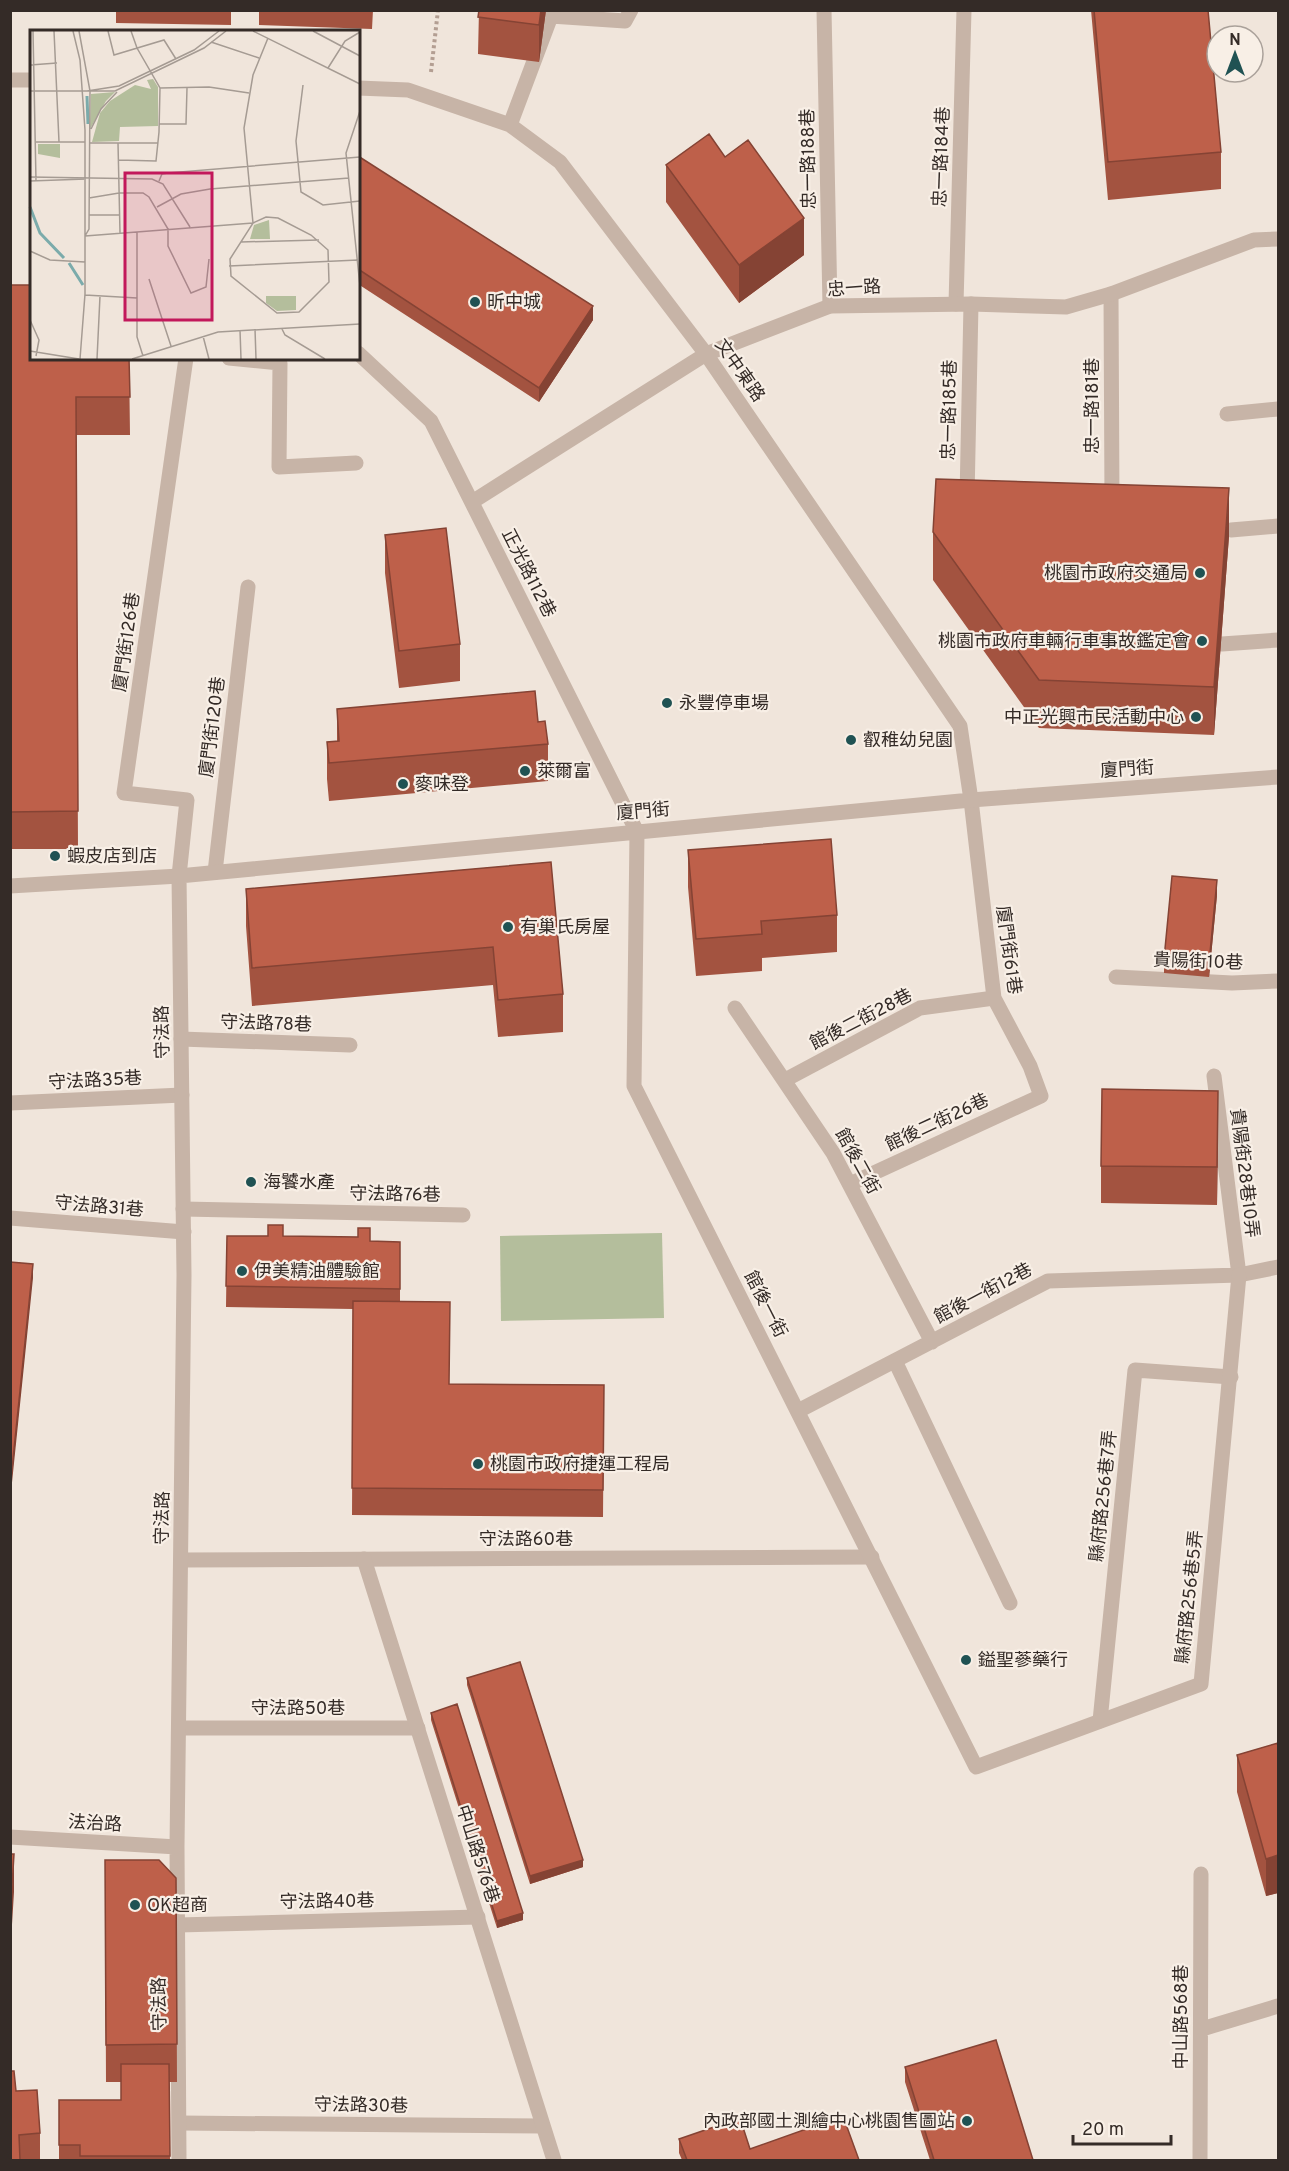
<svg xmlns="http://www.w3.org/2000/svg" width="1289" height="2171" font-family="Overpass,'Noto Sans TC',sans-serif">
<rect width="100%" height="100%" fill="#f0e5db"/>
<path fill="#b4be9c" d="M662,1233L664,1318L501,1321L500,1236Z"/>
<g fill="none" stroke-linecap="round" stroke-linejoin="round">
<path stroke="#b39e92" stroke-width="4" stroke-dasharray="3 3" stroke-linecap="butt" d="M431,72L438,10"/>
<path stroke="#c7b4a7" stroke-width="15" d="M824,10L830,306
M1111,294L1112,504
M956,304L964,10
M229,358L280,363L279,467L356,463
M1227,414L1278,409
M967,498L971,304
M1231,530L1278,526
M1222,644L1278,640
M215,872L248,587
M179,876L187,800L124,793L186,358
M1116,977L1232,983L1278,981
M735,1008L833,1153L932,1342
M181,1039L350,1045
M1214,1076L1239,1275
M785,1080L920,1008L994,998
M10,1103L182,1095
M850,1184L1041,1096L1030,1066L994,998L971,800
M183,1209L463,1215
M10,1218L184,1232
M895,1361L1010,1603
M798,1411L1048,1281L1239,1275L1278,1267
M181,1560L872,1557
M1100,1721L1135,1370L1231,1377
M179,1728H418
M178,1925L478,1917
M1202,2029L1278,2006
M180,2123L542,2126
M1200,2160L1201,1874"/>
<path stroke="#c7b4a7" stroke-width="15" d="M10,80H32
M358,88L408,90L510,125L560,162L706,354L960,726L971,800
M510,125L551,16L625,21L631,10
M358,353L431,421L637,832L634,1086L976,1767L1201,1684L1239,1275
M472,502L706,354L830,306L971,304L1066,307L1111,294L1254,240L1278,239
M179,876L184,1275L177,1847L179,2160
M10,886L179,876L971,800L1278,777
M364,1559L554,2160
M10,1837L177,1847"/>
</g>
<path fill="#a35340" d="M116,10H231V25L116,23Z
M259,10H373L372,29L259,25Z
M479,10H546L539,62L478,54Z
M1091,10H1208L1221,152V189L1108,200Z
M358,156L593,320L539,402L358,284Z
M725,157L804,255L739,303L666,202V165Z
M10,285L129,358L130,435H76L78,849H10Z
M933,532L1229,536L1214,735L1039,728L933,580Z
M385,535L460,644V681L399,688L385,573Z
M337,709L538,722L548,744V781L329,801L327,779V742L337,741Z
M688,850L837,915V952L762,958V971L696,976L688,887Z
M551,862L563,994V1032L498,1037L493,985L252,1006L246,926V889Z
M1217,895L1209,977L1164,973V959Z
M1218,1128L1217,1205L1101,1203V1166Z
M227,1236H283L370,1241L400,1242V1302L449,1384L604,1385L603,1517L352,1515L353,1309L226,1307Z
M467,1678L583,1867L530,1884L467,1685Z
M431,1713L523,1920L497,1928L431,1720Z
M1278,1743V1893L1266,1896L1237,1792V1755Z
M105,1860L176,1878L177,2082H169L170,2160H59V2100H121V2082H106Z
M905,2067L1033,2160H930L905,2082Z
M16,2091L40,2133V2160H10Z
M679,2139L750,2149L859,2160H682L679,2153Z"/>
<path fill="#854334" d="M541,10H546L539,62V25Z
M804,218V255L739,303V265Z
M593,306V320L539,402V388Z
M1229,488V536L1214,735V687Z
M1217,880V895L1209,977V963Z
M1218,1091V1128L1217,1205V1167Z
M33,1264V1278L10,1502V1488Z
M14,1854V1892L10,1957V1919Z
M1278,1855V1893L1266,1896V1859Z
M583,1860V1867L530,1884V1876Z
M523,1913V1920L497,1928V1921Z"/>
<path fill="#be604a" stroke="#854334" stroke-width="1.5" d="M479,10H541L539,25L478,17Z
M1094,10H1208L1221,152L1108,162Z
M709,134L725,157L748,140L804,218L739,265L666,165Z
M358,156L593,306L539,388L358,269Z
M10,285H32V358H129L130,397H76L78,811L10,812Z
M936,479L1229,488L1214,687L1039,680L933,532Z
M446,528L460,644L399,651L385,535Z
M535,691L538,722L545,721L548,744L329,763L327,742L339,741L337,709Z
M831,839L837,915L761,921L762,934L696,939L688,850Z
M551,862L563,994L498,1000L493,947L252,968L246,889Z
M1172,876L1217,880L1209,963L1164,959Z
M1102,1089L1218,1091L1217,1167L1101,1166Z
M268,1225H283V1236L358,1237V1228H370V1241L400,1242V1289L226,1286L227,1236H268Z
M10,1262L33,1264L10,1488Z
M353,1301L450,1302L449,1384L604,1385L603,1490L352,1488Z
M520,1662L583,1860L530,1876L467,1678Z
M457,1704L523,1913L497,1921L431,1713Z
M1278,1743V1855L1266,1859L1237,1755Z
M10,1854H14L10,1919Z
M105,1860H159L176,1878L177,2044L106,2045Z
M996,2040L1033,2160H934L905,2067Z
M121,2064H169L170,2156H80V2145H59V2100H121Z
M10,2071H14L16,2091L37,2090L40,2133L19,2135L20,2160H10Z
M843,2116L859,2160H687L679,2139L740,2118L750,2149Z"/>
<g fill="#205253" stroke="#f8efe6" stroke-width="2">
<circle cx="475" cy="302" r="6"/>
<circle cx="1200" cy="573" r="6"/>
<circle cx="1202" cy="641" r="6"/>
<circle cx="667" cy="703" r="6"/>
<circle cx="1196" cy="717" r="6"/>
<circle cx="851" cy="740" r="6"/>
<circle cx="525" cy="771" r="6"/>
<circle cx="403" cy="784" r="6"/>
<circle cx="55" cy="856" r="6"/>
<circle cx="508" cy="927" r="6"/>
<circle cx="251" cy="1182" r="6"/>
<circle cx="242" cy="1271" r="6"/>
<circle cx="478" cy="1464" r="6"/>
<circle cx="966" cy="1660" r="6"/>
<circle cx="135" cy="1905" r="6"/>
<circle cx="967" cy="2121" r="6"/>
</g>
<g text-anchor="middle" stroke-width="4.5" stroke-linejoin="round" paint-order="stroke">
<g font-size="18" fill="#342b27" stroke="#f8efe6">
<text transform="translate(941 157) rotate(-88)" y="6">忠一路184巷</text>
<text transform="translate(808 159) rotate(-91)" y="6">忠一路188巷</text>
<text transform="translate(854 288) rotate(-4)" y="6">忠一路</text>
<text transform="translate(740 370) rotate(55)" y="6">文中東路</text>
<text transform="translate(1092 406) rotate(-90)" y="6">忠一路181巷</text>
<text transform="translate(949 410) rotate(-89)" y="6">忠一路185巷</text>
<text transform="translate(529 573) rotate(63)" y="6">正光路112巷</text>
<text transform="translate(126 642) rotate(-82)" y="6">廈門街126巷</text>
<text transform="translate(212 727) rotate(-83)" y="6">廈門街120巷</text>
<text transform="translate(1127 769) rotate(-4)" y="6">廈門街</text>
<text transform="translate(643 811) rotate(-5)" y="6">廈門街</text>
<text transform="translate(1009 950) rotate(82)" y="6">廈門街61巷</text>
<text transform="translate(1198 961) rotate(2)" y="6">貴陽街10巷</text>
<text transform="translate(861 1019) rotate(-27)" y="6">館後二街28巷</text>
<text transform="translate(266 1023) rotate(2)" y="6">守法路78巷</text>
<text transform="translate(162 1032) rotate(-91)" y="6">守法路</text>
<text transform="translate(95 1080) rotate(-3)" y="6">守法路35巷</text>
<text transform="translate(937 1122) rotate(-25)" y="6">館後二街26巷</text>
<text transform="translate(858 1161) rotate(61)" y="6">館後二街</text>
<text transform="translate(1245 1173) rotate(83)" y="6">貴陽街28巷10弄</text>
<text transform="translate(395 1194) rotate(1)" y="6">守法路76巷</text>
<text transform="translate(99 1206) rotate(5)" y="6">守法路31巷</text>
<text transform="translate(983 1293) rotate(-28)" y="6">館後一街12巷</text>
<text transform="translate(766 1304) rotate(63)" y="6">館後一街</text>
<text transform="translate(1103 1496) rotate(-84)" y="6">縣府路256巷7弄</text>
<text transform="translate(162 1518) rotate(-89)" y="6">守法路</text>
<text x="526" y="1545">守法路60巷</text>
<text transform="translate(1189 1597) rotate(-84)" y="6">縣府路256巷5弄</text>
<text x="298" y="1714">守法路50巷</text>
<text transform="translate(95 1823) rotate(3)" y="6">法治路</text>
<text transform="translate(478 1854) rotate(72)" y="6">中山路576巷</text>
<text transform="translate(327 1901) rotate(-1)" y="6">守法路40巷</text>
<text transform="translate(159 2004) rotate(-91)" y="6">守法路</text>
<text transform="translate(1181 2017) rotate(-90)" y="6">中山路568巷</text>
<text transform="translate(361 2105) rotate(1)" y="6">守法路30巷</text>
</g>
<g font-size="18" fill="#342b27" stroke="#f8efe6" text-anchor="start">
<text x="487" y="308">昕中城</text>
<text x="1188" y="579" text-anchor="end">桃園市政府交通局</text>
<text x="1190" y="647" text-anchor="end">桃園市政府車輛行車事故鑑定會</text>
<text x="679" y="709">永豐停車場</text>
<text x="1184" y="723" text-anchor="end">中正光興市民活動中心</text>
<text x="863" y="746">叡稚幼兒園</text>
<text x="537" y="777">萊爾富</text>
<text x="415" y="790">麥味登</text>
<text x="67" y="862">蝦皮店到店</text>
<text x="520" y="933">有巢氏房屋</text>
<text x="263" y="1188">海饕水產</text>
<text x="254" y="1277">伊美精油體驗館</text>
<text x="490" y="1470">桃園市政府捷運工程局</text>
<text x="978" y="1666">鎰聖蔘藥行</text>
<text x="147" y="1911">OK超商</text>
<text x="955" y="2127" text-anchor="end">內政部國土測繪中心桃園售圖站</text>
</g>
</g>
<g transform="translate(30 30)">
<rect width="330" height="330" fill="#f0e5db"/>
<path d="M123,49L128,57V96L90,97L89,111L62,112L70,83L80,71L105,55L121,59L117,50ZM85,62L76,71L60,99L61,64ZM8,114H30V128L8,124ZM239,190L240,209H220L224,195ZM236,266H266V280L247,281L236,273Z" fill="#b4be9c"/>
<path fill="none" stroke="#7babab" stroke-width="3" d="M57,66L58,94M0,177L10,203L34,228M39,233L53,255"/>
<path fill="none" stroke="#a59b93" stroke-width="1.5" d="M3,1L6,151M24,1L29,112M43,1L50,30L55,100V264L50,329M49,1L60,61L59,199L55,206M78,1L84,25L134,10L146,29M223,1L330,54M283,1L330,26M181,12L229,28M0,35L27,33M298,38L315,11L330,2M273,55L266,111L271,162L293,175L330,171M130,58L179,57L219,63M0,61H85L174,18L196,1M57,61L89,56L164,20L189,1M330,81L316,123L330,256M129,94H156L157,58M61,99L71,79L87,62M6,112H55M59,113H128M88,113L90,203M88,130L126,131L129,102L130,58L107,18L101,1M0,147L122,149L133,154L160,197M0,151L56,149M129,151L132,144L138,143L330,127M59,168L89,163H113L119,167L138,199V216L161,263L176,257L179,229M127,177L151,164L180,159L319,148M59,185H89M236,187L248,188L281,205L298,220L299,252L269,282L247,283L201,246L200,229L223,193ZM223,193L214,98L223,45L238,8M107,202V307L113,326M55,206L223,193M211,212L289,210M0,221L20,230L55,232M199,236L328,230M119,249L141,316M55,265L107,268M0,290L9,310L6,326M225,299L226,329M252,299L255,305L295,329M210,300L211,329M173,306L179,329M0,321L49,329M67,329L70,266M102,329L188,302L330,294"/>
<path fill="#c2185b" fill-opacity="0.15" stroke="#c2185b" stroke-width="3" d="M95,143H182V290H95Z"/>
<rect width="330" height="330" fill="none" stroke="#342b27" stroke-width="3"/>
</g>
<rect width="1289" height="2171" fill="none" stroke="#342b27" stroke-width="24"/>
<g transform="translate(1235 54)"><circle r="28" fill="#f8efe6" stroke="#aaa19a" stroke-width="1.5"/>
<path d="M0-4.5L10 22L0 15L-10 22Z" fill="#205253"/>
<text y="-9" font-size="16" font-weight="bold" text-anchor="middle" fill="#342b27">N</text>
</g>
<path d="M1073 2135v9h98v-9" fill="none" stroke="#342b27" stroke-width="3"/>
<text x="1082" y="2135" font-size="18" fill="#342b27" stroke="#f8efe6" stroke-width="4.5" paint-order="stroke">20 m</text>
</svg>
